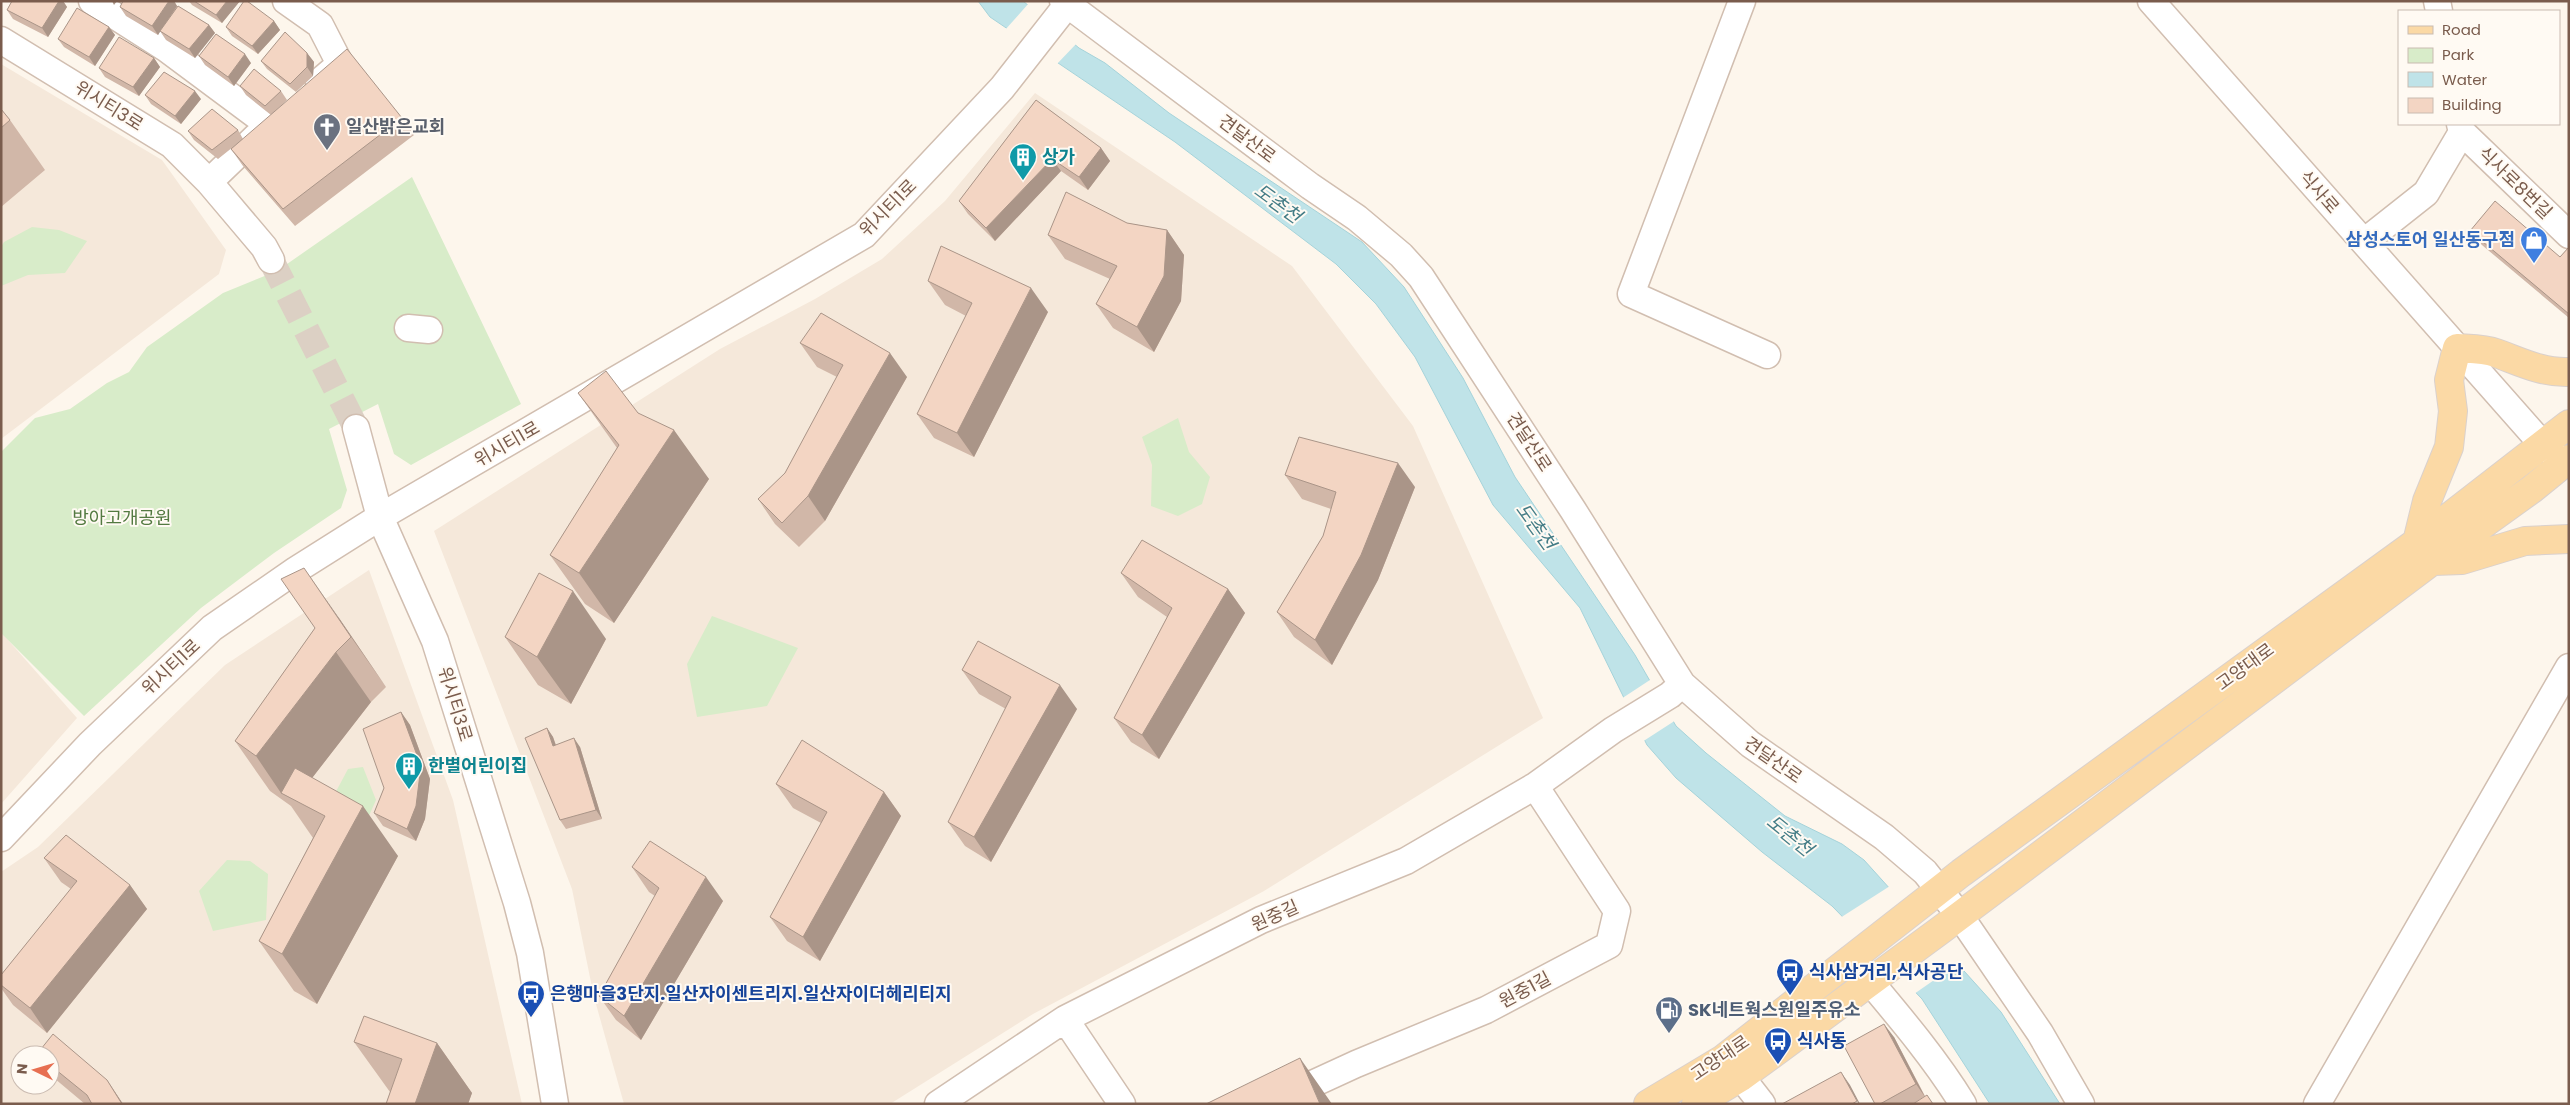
<svg xmlns="http://www.w3.org/2000/svg" width="2570" height="1105" font-family="Poppins,'Noto Sans KR',sans-serif">
<rect width="100%" height="100%" fill="#fdf6ec"/>
<path fill="#f5e8da" fill-rule="evenodd" d="M1,64L162,160L226,250L219,274L1,439Z
M1035,93L1292,266L1413,426L1543,718L1264,891L1033,1014L890,1104H624L594,997L572,889L434,531L720,349L815,299L882,259L945,201Z
M369,570L453,800L522,1104H1V872L38,847L225,665ZM20,1055H50V1085H20Z
M1,632L77,718L1,804Z"/>
<path fill="#d8ecc9" d="M412,177L521,404L411,465L394,454L378,404L329,429L347,490L341,508L274,553L201,608L84,716L1,633V452L35,418L70,409L107,383L129,372L147,347L223,293L277,271Z
M32,227L59,230L87,241L65,273L28,275L1,286V247L4,242Z
M1178,418L1189,452L1210,477L1202,504L1178,516L1151,506L1152,465L1142,437Z
M712,616L798,648L767,706L697,717L687,664Z
M363,767L376,800L368,818L332,799L348,769Z
M227,860L250,861L268,874L266,920L213,931L199,891Z"/>
<path fill="#bfe3e8" stroke="#a5d3da" d="M978,1H1023L1079,48L1105,63L1169,113L1362,242L1404,287L1463,378L1515,477L1635,655L1676,726L1706,753L1785,816L1842,844L1864,860L2001,1012L2060,1104H1990L1922,999L1874,949L1832,906L1762,852L1676,778L1647,745L1580,608L1493,505L1415,357L1376,304L1336,264L1175,142L990,17Z"/>
<path fill="#fdf6ec" d="M1029,3L1077,43L1056,65L1005,30Z
M1653,678L1676,720L1642,742L1621,699Z
M1890,886L1960,962L1914,994L1840,918Z"/>
<g fill="none" stroke-linecap="round" stroke-linejoin="round">
<path stroke="#dcd0c4" stroke-width="26" stroke-dasharray="26 13" stroke-linecap="butt" d="M271,260L356,428"/>
<g stroke="#d1beb0" stroke-width="29">
<path id="minor" d="M92,1L167,49L269,125
M286,1L320,25L340,64L319,82
M1063,1L1310,186L1357,218L1401,255L1421,277L1573,510L1682,684L1750,744L1884,837L1925,872L1960,916L2040,1033L2081,1104
M1742,1L1631,294L1767,355
M2151,1L2543,445L2558,458
M2437,1L2439,11
M1,40L172,145L209,182L264,247L271,260
M2462,132L2569,235
M209,182L261,132
M2364,242L2426,193L2462,132L2460,124
M408,328L429,330
M356,428L380,517L435,641L517,903L530,953L555,1104
M1,838L90,744L212,628L296,570L380,517L864,235L1002,88L1067,5
M1851,959C1890,1006 1931,1052 1963,1104
M1065,1019L1122,1104
M1741,1077L1762,1104
M938,1104L1065,1019L1261,920L1406,861L1535,786L1613,730L1670,695L1682,684
M1269,1104L1356,1064L1486,1010L1609,945L1617,911L1535,786
M2317,1104L2569,667"/>
</g>
<g stroke="#dad1cd" stroke-width="30">
<path id="major" d="M2417,542L2427,501L2449,447L2453,411L2449,380L2457,348C2470,349 2485,349 2496,353C2521,362 2542,373 2569,372
M2434,561L2462,560L2525,541L2569,539
M1648,1104L1723,1059L1961,873L2417,542L2569,424
M1696,1104L1741,1077L1942,929L2432,561L2532,489L2569,459"/>
</g>
<use href="#minor" stroke="#fff" stroke-width="26"/>
<use href="#major" stroke="#fbd9a5" stroke-width="28"/>
</g>
<path fill="#d1b7a8" d="M12,1H63L67,7L48,37L13,19L7,10Z
M123,1H174L177,6L209,25L215,33L195,58L166,40L160,31L158,35L126,16L120,7Z
M189,1H240L222,23L192,5Z
M274,21L280,30L258,54L232,36L226,27Z
M109,27L115,35L95,66L64,47L58,39Z
M307,53L314,62L313,76L296,92L267,69L261,61Z
M199,56L251,63L234,86L205,65Z
M154,58L160,67L139,96L105,77L99,68Z
M240,86L281,91L287,100L271,115L246,95Z
M145,95L201,99L181,124L151,104Z
M1036,100L1101,148L1110,161L1088,190L1061,171L995,241L968,214L959,201Z
M1,109L10,120L45,170L1,207Z
M402,118L414,135L295,226L243,166L231,149L233,147L218,159L194,140L188,131L238,130L243,139Z
M1127,223L1167,230L1184,255L1181,301L1154,352L1113,328L1096,304L1110,279L1065,259L1048,235Z
M2470,231L2560,257L2569,247V318L2476,240Z
M928,281L1048,312L974,457L934,438L917,414L966,316L945,305Z
M800,343L907,377L825,521L799,547L775,524L758,499L785,473L837,377L817,367Z
M578,393L638,413L709,479L614,623L585,604L550,555L617,448Z
M1285,475L1415,487L1378,580L1332,665L1294,637L1277,612L1323,536L1331,509L1302,499Z
M1121,573L1228,589L1245,613L1159,759L1131,742L1114,718L1167,617L1138,597Z
M339,618L386,687L371,702L312,778L398,856L317,1004L294,991L259,941L313,838L291,806L270,791L235,741L315,628Z
M505,637L606,639L571,704L538,685Z
M962,670L1077,709L991,862L965,846L948,822L1006,709L979,694Z
M401,712L410,725L430,779L425,819L416,841L383,826L374,813L384,788Z
M547,728L553,737L556,745L580,747L602,819L566,829L560,820Z
M776,784L884,792L901,816L820,961L787,941L770,917L821,823L793,808Z
M44,858L130,885L147,909L47,1033L13,1005L1,988V975L71,889L61,882Z
M632,867L723,901L641,1040L616,1020L599,996L655,896L649,892Z
M1894,1037L1925,1096L1913,1104H1875Z
M354,1042L437,1043L472,1093L468,1104H386L390,1092Z
M50,1055L107,1080L123,1104H85L54,1078L50,1073Z"/>
<path fill="#aa9588" d="M59,1H63L67,7L48,37L42,28Z
M112,1H117L114,5Z
M169,1H174L177,6L158,35L152,26Z
M227,1H240L222,23L216,15Z
M274,21L280,30L258,54L252,46Z
M209,25L215,33L195,58L189,49Z
M109,27L115,35L95,66L89,57Z
M307,53L314,62L313,76L307,67Z
M245,54L251,63L234,86L228,77Z
M154,58L160,67L139,96L133,87Z
M195,91L201,99L181,124L175,116Z
M1101,148L1110,161L1088,190L1079,177Z
M1052,159L1061,171L995,241L986,228Z
M1167,230L1184,255L1181,301L1154,352L1137,327Z
M1031,288L1048,312L974,457L957,433Z
M890,353L907,377L825,521L808,496Z
M674,430L709,479L614,623L579,573Z
M1398,463L1415,487L1378,580L1332,665L1315,640Z
M304,568L339,618L386,687L351,637Z
M1228,589L1245,613L1159,759L1142,735Z
M573,591L606,639L571,704L537,657Z
M336,652L371,702L295,800L281,793L256,756Z
M1060,685L1077,709L991,862L974,837Z
M401,712L410,725L430,779L425,819L416,841L407,829Z
M547,728L553,737L559,755L553,746Z
M574,738L580,747L602,819L596,810Z
M884,792L901,816L820,961L803,937Z
M363,806L398,856L317,1004L282,954Z
M706,877L723,901L641,1040L624,1016Z
M130,885L147,909L47,1033L30,1008Z
M1884,1024L1894,1037L1925,1097L1916,1084Z
M437,1043L472,1093L468,1104H415Z
M1300,1058L1332,1104H1320Z
M1841,1072L1850,1085L1860,1104H1859L1857,1101Z
M107,1080L123,1104H122Z"/>
<path fill="#f3d5c3" stroke="#aa9588" d="M12,1H59L42,28L7,10Z
M123,1H169L152,26L120,7Z
M194,1H227L216,15Z
M244,1H247L274,21L252,46L226,27Z
M178,6L209,25L189,49L160,31Z
M77,8L109,27L89,57L58,39Z
M285,32L307,53V67L290,84L261,61Z
M216,34L245,54L228,77L199,56Z
M119,37L154,58L133,87L99,68Z
M347,49L402,118L283,209L231,149Z
M254,69L281,91L265,106L240,86Z
M164,72L195,91L175,116L145,95Z
M1036,100L1101,148L1079,177L1052,159L986,228L959,201Z
M1,109L10,120L1,128Z
M212,109L238,130L212,150L188,131Z
M1066,192L1127,223L1167,230L1164,276L1137,327L1096,304L1117,266L1048,235Z
M2495,201L2560,257L2569,247V314L2470,231Z
M941,246L1031,288L957,433L917,414L972,303L928,281Z
M821,313L890,353L808,496L782,523L758,499L785,473L843,365L800,343Z
M606,371L638,413L674,430L579,573L550,555L619,445L578,393Z
M1299,437L1398,463L1361,555L1315,640L1277,612L1323,536L1336,492L1285,475Z
M1142,540L1228,589L1142,735L1114,718L1172,608L1121,573Z
M304,568L351,637L336,652L256,756L235,741L315,628L281,579Z
M539,573L573,591L537,657L505,637Z
M978,641L1060,685L974,837L948,822L1011,697L962,670Z
M401,712L421,766L416,806L407,829L374,813L384,788L363,729Z
M547,728L553,746L574,738L596,810L560,820L525,738Z
M802,740L884,792L803,937L770,917L827,812L776,784Z
M295,768L363,806L282,954L259,941L325,816L281,793Z
M66,835L130,885L30,1008L1,985V975L77,881L44,858Z
M650,841L706,877L624,1016L599,996L659,888L632,867Z
M364,1016L437,1043L415,1104H386L402,1059L354,1042Z
M1884,1024L1916,1084L1880,1104H1875L1844,1046Z
M53,1034L107,1080L122,1104H92L87,1095L50,1065V1055H38L37,1054Z
M1300,1058L1320,1104H1206Z
M1841,1072L1857,1101L1852,1104H1782Z
M1927,1095L1933,1104H1913Z"/>
<defs>
<g id="church-pin" transform="scale(1.4375)"><path d="M0 17L-7.5 6A9.5 9.5 0 1 1 7.5 6Z" fill="#6b7280" stroke="#fffaf3"/><path d="M-1.2-6h2.4v3.5h3.3v2.4h-3.3V6h-2.4V-.1h-3.3v-2.4h3.3Z" fill="#fff"/></g>
<g id="building-pin" transform="scale(1.4375)"><path d="M0 17L-7.5 6A9.5 9.5 0 1 1 7.5 6Z" fill="#0f9aa8" stroke="#fffaf3"/><path d="M-4-6H4V6H1V3H-1V6H-4ZM-2.5-4.3h1.7v1.8h-1.7ZM.8-4.3h1.7v1.8H.8ZM-2.5-1h1.7V.8h-1.7ZM.8-1h1.7V.8H.8Z" fill="#fff"/></g>
<g id="shop-pin" transform="scale(1.4375)"><path d="M0 17L-7.5 6A9.5 9.5 0 1 1 7.5 6Z" fill="#3f7fe0" stroke="#fffaf3"/><path d="M-5-2.5h2.3a2.7 3.5 0 0 1 5.4 0H5L5.5 6h-11ZM-1.5-2.5h3a1.5 2.3 0 0 0-3 0Z" fill="#fff"/></g>
<g id="bus-pin" transform="scale(1.4375)"><path d="M0 17L-7.5 6A9.5 9.5 0 1 1 7.5 6Z" fill="#1a4fb4" stroke="#fffaf3"/><path d="M-5-6H5V4H4V6H2V4H-2V6H-4V4H-5ZM-3.5-4V0h7V-4ZM-3.5 1.2v1.5H-2V1.2ZM2 1.2v1.5H3.5V1.2Z" fill="#fff"/></g>
<g id="fuel-pin" transform="scale(1.4375)"><path d="M0 17L-7.5 6A9.5 9.5 0 1 1 7.5 6Z" fill="#5c6f8a" stroke="#fffaf3"/><path d="M-5.5-6h7V0h2V4h1.3V-2.5L3-4.5l.8-.8L6-3V5H2.5V1h-1V6h-7ZM-4.2-4.7v3.2H.2V-4.7Z" fill="#fff"/></g>
</defs>
<g fill-rule="evenodd">
<use href="#church-pin" x="327" y="127"/>
<use href="#building-pin" x="1023" y="157"/>
<use href="#shop-pin" x="2534" y="240"/>
<use href="#building-pin" x="409" y="766"/>
<use href="#bus-pin" x="1790" y="972"/>
<use href="#bus-pin" x="531" y="994"/>
<use href="#fuel-pin" x="1669" y="1010"/>
<use href="#bus-pin" x="1778" y="1041"/>
</g>
<g text-anchor="middle" stroke-width="4" stroke-linejoin="round" paint-order="stroke">
<g font-size="18" fill="#7a5c4d" stroke="#fffaf3">
<text transform="translate(109 106) rotate(32)" y="6">위시티3로</text>
<text transform="translate(1247 139) rotate(37)" y="6">견달산로</text>
<text transform="translate(2515 183) rotate(44)" y="6">식사로8번길</text>
<text transform="translate(2319 192) rotate(49)" y="6">식사로</text>
<text transform="translate(888 208) rotate(-45)" y="6">위시티1로</text>
<text transform="translate(1529 442) rotate(57)" y="6">견달산로</text>
<text transform="translate(507 444) rotate(-30)" y="6">위시티1로</text>
<text transform="translate(171 667) rotate(-43)" y="6">위시티1로</text>
<text transform="translate(2245 667) rotate(-36)" y="6">고양대로</text>
<text transform="translate(455 704) rotate(73)" y="6">위시티3로</text>
<text transform="translate(1773 760) rotate(35)" y="6">견달산로</text>
<text transform="translate(1275 916) rotate(-24)" y="6">원중길</text>
<text transform="translate(1525 990) rotate(-28)" y="6">원중1길</text>
<text transform="translate(1720 1058) rotate(-34)" y="6">고양대로</text>
</g>
<g font-size="18" font-weight="bold" fill="#5b616d" stroke="#fffaf3" text-anchor="start">
<text x="346" y="133">일산밝은교회</text>
</g>
<g font-size="18" font-weight="bold" fill="#0d838f" stroke="#fffaf3" text-anchor="start">
<text x="1042" y="163">상가</text>
<text x="428" y="772">한별어린이집</text>
</g>
<g font-size="18" font-weight="bold" fill="#366cbe" stroke="#fffaf3" text-anchor="end">
<text x="2515" y="246">삼성스토어 일산동구점</text>
</g>
<g font-size="18" fill="#537a41" stroke="#fffaf3">
<text x="122" y="524">방아고개공원</text>
</g>
<g font-size="18" font-weight="bold" fill="#164399" stroke="#fffaf3" text-anchor="start">
<text x="1809" y="978">식사삼거리,식사공단</text>
<text x="550" y="1000">은행마을3단지.일산자이센트리지.일산자이더헤리티지</text>
<text x="1797" y="1047">식사동</text>
</g>
<g font-size="18" font-weight="bold" fill="#4e5e75" stroke="#fffaf3" text-anchor="start">
<text x="1688" y="1016">SK네트웍스원일주유소</text>
</g>
<g font-size="19" font-style="italic" fill="#437c86" stroke="#fffaf3">
<text transform="translate(1278 203) rotate(36)" y="7">도촌천</text>
<text transform="translate(1536 526) rotate(54)" y="7">도촌천</text>
<text transform="translate(1790 835) rotate(39)" y="7">도촌천</text>
</g>
</g>
<rect width="2570" height="1105" fill="none" stroke="#7a5c4d" stroke-width="5"/>
<rect x="2398" y="10" width="162" height="115" fill="#fffaf3" stroke="#cabbb1"/>
<rect x="2408" y="26" width="25" height="8" fill="#fbd9a5" stroke="#cabbb1"/>
<text x="2442" y="35" font-size="15" fill="#7a5c4d">Road</text>
<rect x="2408" y="48" width="25" height="15" fill="#d8ecc9" stroke="#cabbb1"/>
<text x="2442" y="60" font-size="15" fill="#7a5c4d">Park</text>
<rect x="2408" y="72" width="25" height="15" fill="#bfe3e8" stroke="#cabbb1"/>
<text x="2442" y="85" font-size="15" fill="#7a5c4d">Water</text>
<rect x="2408" y="98" width="25" height="15" fill="#f3d5c3" stroke="#cabbb1"/>
<text x="2442" y="110" font-size="15" fill="#7a5c4d">Building</text>
<g transform="translate(35 1070) rotate(275)"><circle r="24" fill="#fffaf3" stroke="#cabbb1"/>
<path d="M0-4L9 19L0 12L-9 19Z" fill="#e76f51"/>
<text y="-8" font-size="14" font-weight="bold" text-anchor="middle" fill="#7a5c4d">N</text>
</g>
</svg>
